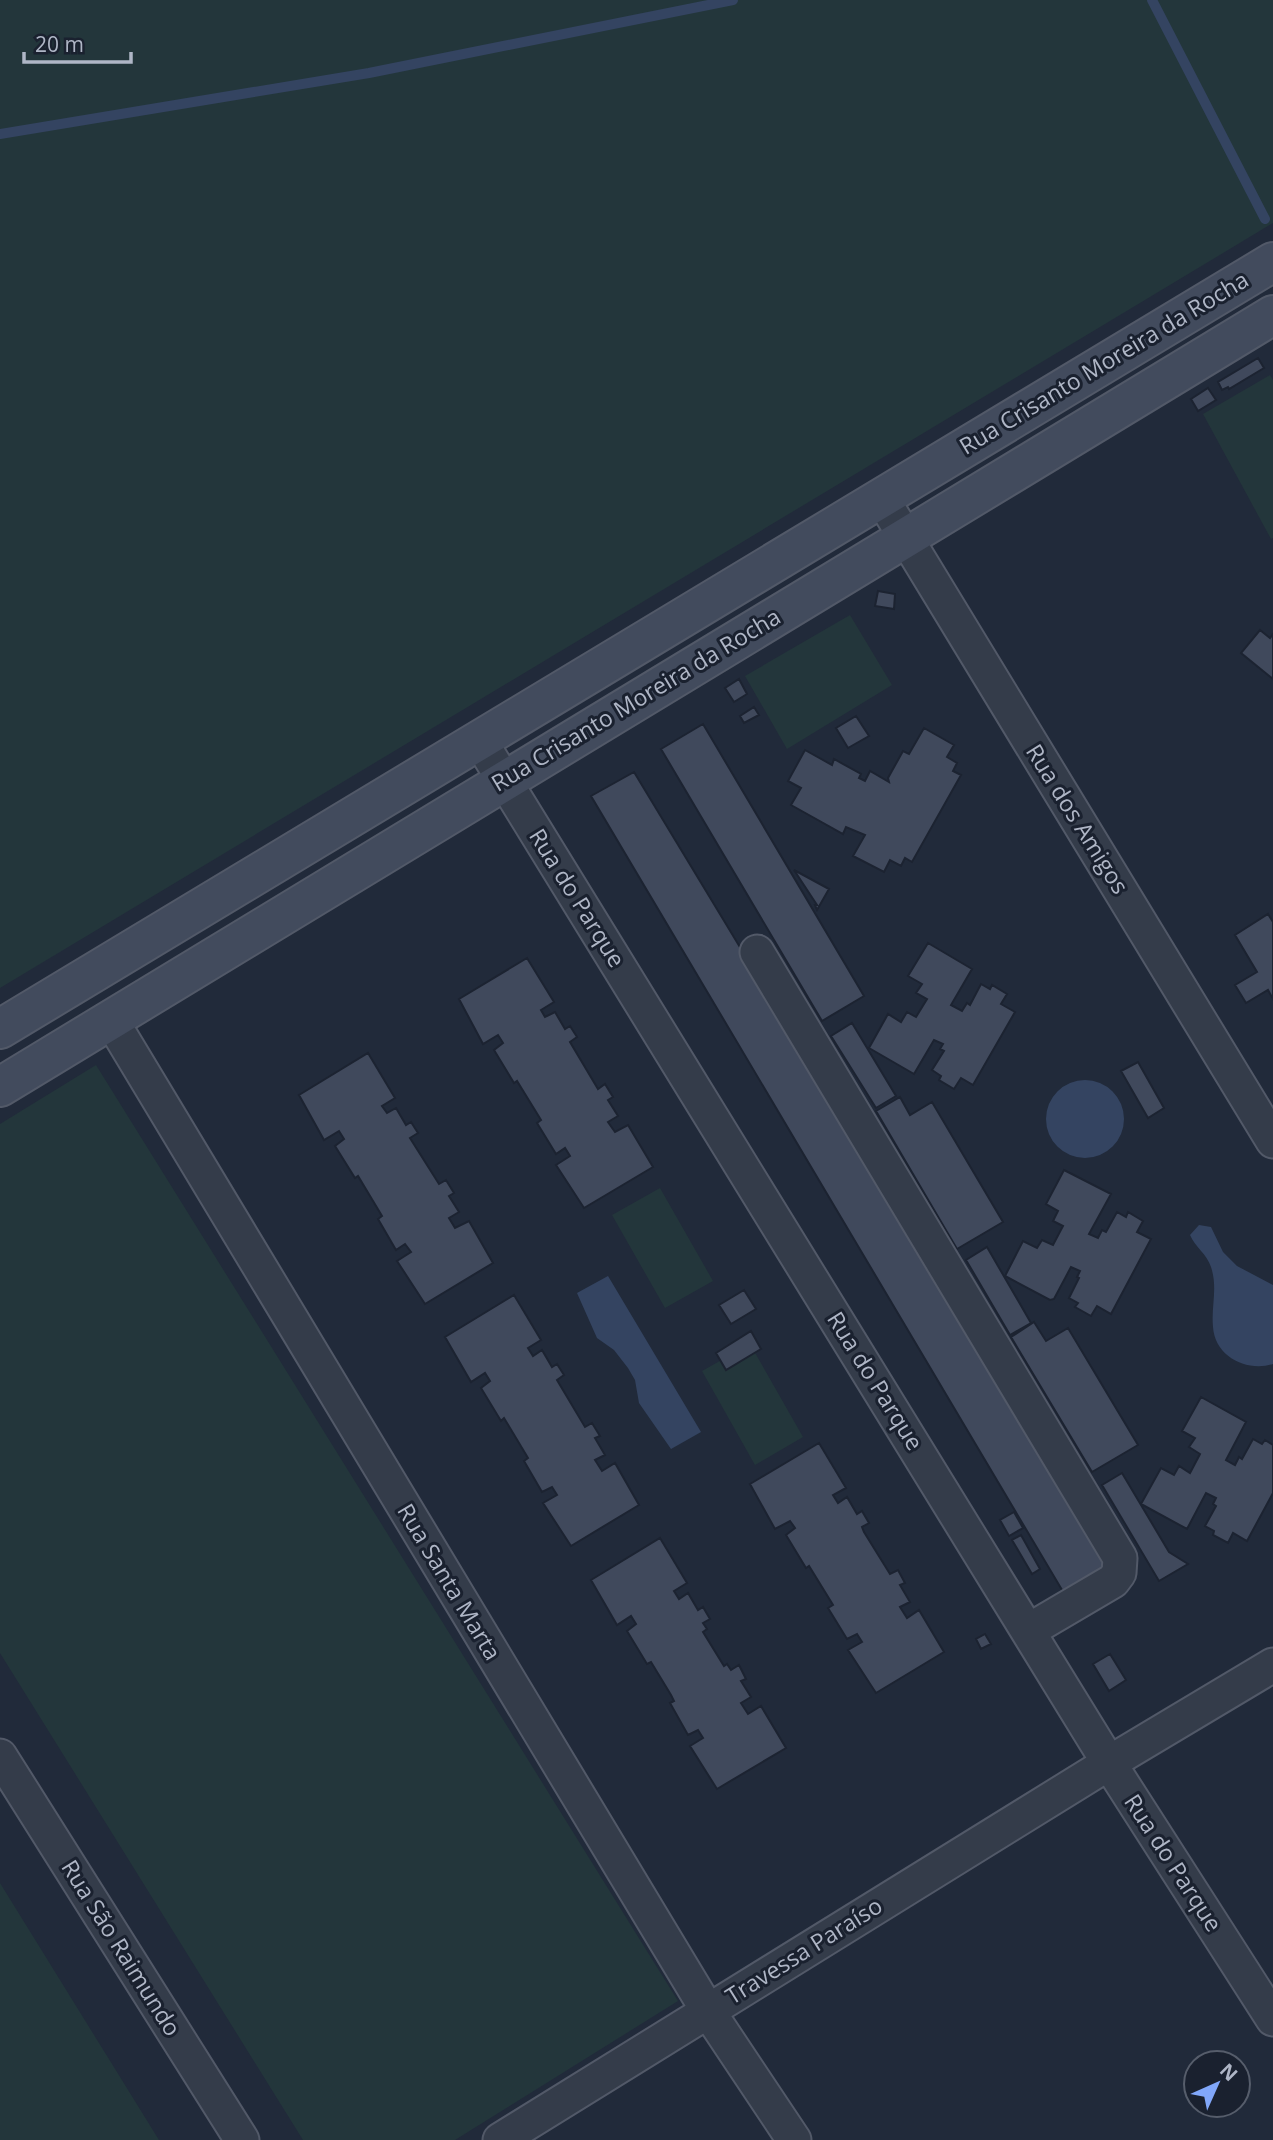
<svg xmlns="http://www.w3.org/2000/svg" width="1273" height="2140" font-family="'Open Sans',sans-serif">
<rect width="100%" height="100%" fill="#212a3a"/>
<path fill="#23363b" d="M0,0H1273V223L0,988Z
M1270,375L1273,380V538L1271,539L1203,414Z
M850,615L892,685L787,749L745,676Z
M96,1065L678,2001L455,2140H303L0,1653V1124Z
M660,1188L713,1281L665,1308L612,1215Z
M750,1344L803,1437L755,1465L702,1371Z
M0,1883L159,2140H0Z"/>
<path fill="#344461" d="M1046 1119a39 39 0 1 1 78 0a39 39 0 1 1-78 0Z
M1199,1225L1211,1227L1223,1252L1237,1266L1273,1285V1364C1247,1372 1215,1357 1213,1327C1211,1306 1218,1288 1211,1267C1207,1254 1195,1247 1190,1235Z
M608,1276L701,1432L671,1449L639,1403L635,1380L628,1368L614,1350L597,1338L577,1293Z"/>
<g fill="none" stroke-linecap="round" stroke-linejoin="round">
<path stroke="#344461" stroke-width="10" d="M1152,0L1265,219
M0,134L369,73L733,0"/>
</g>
<path fill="#40495c" stroke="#1c2331" stroke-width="2" d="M1258,358L1264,368L1229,389L1228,387L1222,390L1218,382Z
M1208,388L1216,400L1198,411L1191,399Z
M878,591L895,594L894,609L875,606Z
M1260,630L1270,638L1273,634V679L1241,653Z
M739,679L747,694L734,702L725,688Z
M754,707L759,715L744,723L740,716Z
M856,716L869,736L848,748L836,728Z
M703,724L864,996L822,1021L661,749Z
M924,728L954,745L947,757L957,763L953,771L961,775L912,862L905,858L901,866L890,860L884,872L853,856L865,835L846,827L843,834L791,805L801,788L788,781L805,750L832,765L834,759L861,774L859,778L865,781L870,771L889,782L888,778L903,751L909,754Z
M634,772L1115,1567L1065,1595L591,796Z
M794,870L829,889L817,910L815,905H817Z
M1268,914L1273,922V999L1268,990L1246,1003L1235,985L1257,972L1235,935Z
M928,943L972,969L951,1005L962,1011L967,1003L970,1005L981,984L990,989L992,985L1007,994L1001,1004L1015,1012L973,1085L961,1078L954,1089L939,1080L941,1076L932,1070L944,1051L940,1049L943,1044L934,1040L914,1074L869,1048L888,1014L901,1022L907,1012L916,1017L927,999L916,993L922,984L908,976Z
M527,958L554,1002L541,1010L545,1017L555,1012L565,1029L570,1026L577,1037L570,1042L598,1089L605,1084L613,1097L608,1100L618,1116L608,1122L615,1132L628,1125L653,1167L584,1208L556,1165L570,1156L565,1148L556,1154L537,1123L541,1120L517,1081L514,1083L494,1050L503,1043L498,1035L483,1044L459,999Z
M852,1023L896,1096L876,1108L831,1036Z
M368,1053L395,1098L382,1106L387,1113L396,1108L406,1125L411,1122L418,1133L410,1138L439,1184L446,1180L454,1193L449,1196L459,1212L449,1218L455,1228L469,1221L493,1263L425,1304L397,1261L411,1252L405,1244L396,1250L378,1219L382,1216L358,1176L355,1178L335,1146L344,1139L339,1131L324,1140L299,1095Z
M1138,1062L1164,1108L1148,1118L1121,1071Z
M900,1097L910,1115L932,1102L1003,1222L957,1249L876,1111Z
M1064,1170L1111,1194L1089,1234L1098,1238L1102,1230L1106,1232L1117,1212L1126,1217L1128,1212L1143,1221L1137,1232L1151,1239L1111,1314L1097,1306L1091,1316L1075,1307L1078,1303L1069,1298L1079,1278L1077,1277L1080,1271L1071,1267L1054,1299L1050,1300L1005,1276L1023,1241L1037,1248L1042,1240L1053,1245L1063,1226L1053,1221L1058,1211L1046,1204Z
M987,1247L1031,1323L1010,1335L966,1260Z
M744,1290L756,1309L731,1324L719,1305Z
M514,1295L541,1340L528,1348L533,1356L542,1350L552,1367L557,1364L564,1375L557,1380L585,1427L592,1423L600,1436L595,1438L605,1455L595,1460L602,1471L615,1463L639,1505L571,1546L543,1503L557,1495L552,1487L542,1492L524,1461L528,1458L504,1418L501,1421L481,1388L490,1381L485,1373L471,1382L445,1337Z
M1034,1322L1046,1341L1068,1328L1138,1445L1092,1472L1011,1337Z
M751,1331L761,1349L726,1370L716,1353Z
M1201,1397L1246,1422L1226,1460L1235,1465L1239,1457L1242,1459L1253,1439L1262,1444L1265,1440L1273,1445V1493L1247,1541L1233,1533L1228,1543L1213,1535L1214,1531L1205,1526L1216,1506L1213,1504L1216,1498L1206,1493L1187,1529L1141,1504L1161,1468L1174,1475L1179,1466L1190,1473L1200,1454L1189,1447L1195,1438L1182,1431Z
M819,1443L846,1488L833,1495L838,1503L847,1497L857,1514L862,1511L869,1523L862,1527L864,1532L890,1574L898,1570L905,1583L900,1585L910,1602L900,1607L907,1618L919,1610L944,1652L876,1693L848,1650L862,1642L857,1634L847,1639L828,1608L833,1605L809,1566L806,1568L786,1535L795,1528L790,1521L775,1529L750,1484Z
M1122,1473L1169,1552L1188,1564L1159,1581L1102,1485Z
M1014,1512L1023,1528L1009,1536L1000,1520Z
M1021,1535L1040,1569L1032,1574L1012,1540Z
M660,1538L687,1583L674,1591L679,1599L688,1593L698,1610L703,1607L710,1619L703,1623L707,1629L703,1632L724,1666L727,1664L731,1670L739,1665L746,1679L741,1681L751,1697L741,1703L748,1714L761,1706L786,1748L717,1789L690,1746L703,1738L698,1730L688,1735L670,1703L674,1701L671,1695L651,1662L647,1664L627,1631L636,1624L631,1616L617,1625L591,1580Z
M985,1634L991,1644L981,1649L976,1639Z
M1110,1654L1126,1680L1109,1691L1093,1664Z"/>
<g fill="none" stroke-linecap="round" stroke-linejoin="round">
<g stroke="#525968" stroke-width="37">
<path id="minor" d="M881,497L1273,1141
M480,741L1109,1763L1273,2019
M757,952L1120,1558L1119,1573L1113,1581L1028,1631
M111,1020L708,2011L794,2140
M0,1756L242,2140
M500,2140L1109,1763L1273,1665"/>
</g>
<g stroke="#525968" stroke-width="42">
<path id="secondary" d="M0,1029L1273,262
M0,1087L1273,315"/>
</g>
<use href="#minor" stroke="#343c4a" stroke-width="33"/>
<use href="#secondary" stroke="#424b5d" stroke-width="38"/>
</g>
<g text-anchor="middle" stroke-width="6" stroke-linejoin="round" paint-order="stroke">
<g font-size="23" fill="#afb6c6" stroke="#1a212f">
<text transform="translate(1104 363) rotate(-31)" y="8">Rua Crisanto Moreira da Rocha</text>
<text transform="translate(636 700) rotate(-31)" y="8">Rua Crisanto Moreira da Rocha</text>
<text transform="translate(1077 819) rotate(58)" y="8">Rua dos Amigos</text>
<text transform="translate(577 898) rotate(58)" y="8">Rua do Parque</text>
<text transform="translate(875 1381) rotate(58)" y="8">Rua do Parque</text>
<text transform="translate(449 1582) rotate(59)" y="8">Rua Santa Marta</text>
<text transform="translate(1173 1863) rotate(57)" y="8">Rua do Parque</text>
<text transform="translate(121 1948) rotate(58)" y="8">Rua São Raimundo</text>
<text transform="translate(804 1951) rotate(-32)" y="8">Travessa Paraíso</text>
</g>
</g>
<g transform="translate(1217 2084) rotate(45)"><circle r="33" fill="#1a212f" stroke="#565d6b" stroke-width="2"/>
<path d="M0-5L12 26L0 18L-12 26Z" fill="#81a7fa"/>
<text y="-10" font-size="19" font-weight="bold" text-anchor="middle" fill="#afb6c6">N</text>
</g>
<path d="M24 52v10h107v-10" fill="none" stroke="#afb6c6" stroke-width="3.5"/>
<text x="35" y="52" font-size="21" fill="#afb6c6" stroke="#1a212f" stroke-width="5" paint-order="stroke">20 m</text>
</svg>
